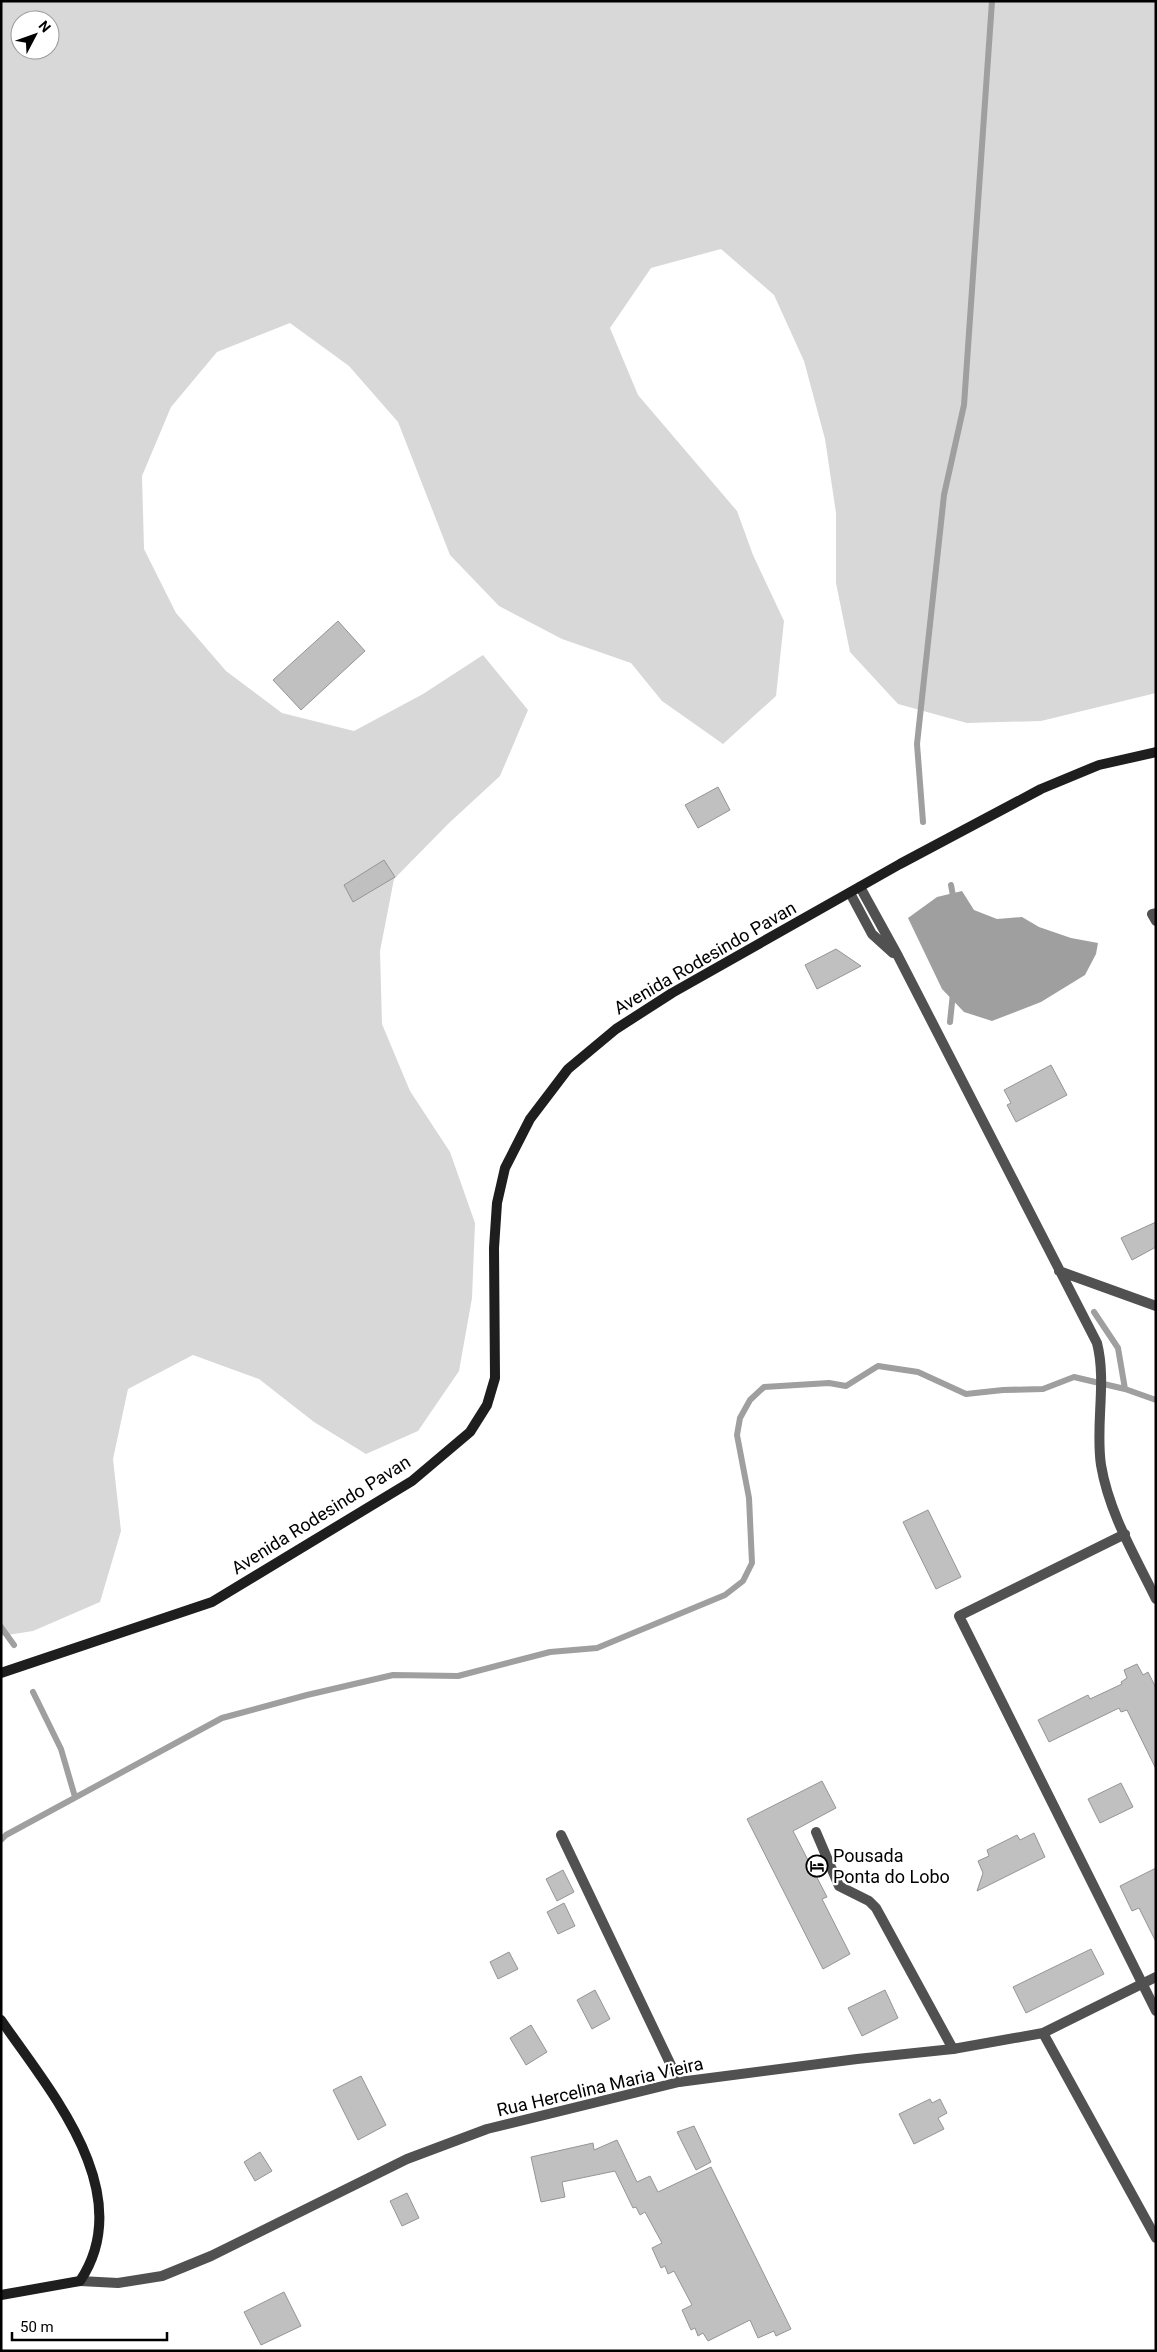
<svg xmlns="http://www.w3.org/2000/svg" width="1157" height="2352" font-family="Roboto,sans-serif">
<rect width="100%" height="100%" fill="#fff"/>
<path fill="#d8d8d8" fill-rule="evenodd" d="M1,1H1156V693L1041,721L967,723L898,704L850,652L836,583V513L825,439L804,361L774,295L721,249L651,268L610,328L638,395L737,511L753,555L784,621L776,696L723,744L662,701L631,663L562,639L499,606L450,555L398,422L349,366L290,323L217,352L171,407L142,476L144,549L176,613L226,671L282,713L354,731L423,694L483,655L528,710L500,776L448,824L394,879L380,951L382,1024L410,1091L450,1152L475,1223L472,1298L459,1371L418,1431L366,1454L314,1422L259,1379L193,1355L128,1389L113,1459L121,1531L100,1602L33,1631L1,1636ZM20,20H50V50H20Z"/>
<path fill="#9f9f9f" d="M962,891L974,910L997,919L1022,917L1039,927L1071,938L1098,943L1096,954L1085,975L1041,1002L992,1021L964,1012L942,989L908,918L937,897Z"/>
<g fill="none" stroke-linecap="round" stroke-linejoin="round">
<path stroke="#9f9f9f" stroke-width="6" d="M923,822L917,744L944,495L964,405L992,1
M951,885L954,901
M950,1022L953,993
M1094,1312L1118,1348L1125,1389
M1,1627L14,1645
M33,1692L61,1749L75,1797
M1,1840L6,1835L222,1718L307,1695L393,1675L458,1676L550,1652L597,1648L725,1595L743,1581L752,1563L749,1498L737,1435L740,1418L750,1400L764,1387L829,1383L846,1386L878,1366L918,1372L966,1394L1003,1390L1043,1389L1074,1377L1125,1389L1156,1400"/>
</g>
<path fill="#c0c0c0" stroke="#959595" d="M338,621L365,651L301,710L273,680Z
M718,787L730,810L698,828L685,805Z
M384,860L395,877L353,902L344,885Z
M836,949L861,966L817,989L805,965Z
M1051,1065L1067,1095L1016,1122L1007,1105L1011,1103L1004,1090Z
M1156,1222V1247L1132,1260L1121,1238Z
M928,1510L961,1577L936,1589L903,1522Z
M1137,1664L1143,1675L1148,1672L1156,1688V1769L1127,1710L1121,1712L1119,1708L1049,1742L1038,1720L1088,1695L1090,1699L1122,1684L1121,1682L1127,1678L1124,1670Z
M822,1781L836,1808L793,1831L827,1897L822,1899L850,1954L823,1969L747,1819Z
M1121,1783L1133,1807L1100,1823L1088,1799Z
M1034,1833L1045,1857L977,1891L983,1873L978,1861L989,1856L987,1850L1017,1835L1020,1840Z
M1156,1868V1942L1139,1908L1132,1911L1120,1886Z
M563,1870L574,1892L557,1901L546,1879Z
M564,1903L575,1926L558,1934L547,1912Z
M1091,1949L1104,1974L1026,2013L1013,1987Z
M509,1952L518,1969L498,1979L490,1962Z
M595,1990L610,2019L592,2029L577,2000Z
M885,1990L898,2018L862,2036L848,2008Z
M531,2025L547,2052L526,2065L510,2038Z
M361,2076L386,2125L358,2140L333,2090Z
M930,2099L932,2103L940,2099L947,2113L938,2118L944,2129L914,2144L899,2114Z
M694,2126L711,2162L696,2170L677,2132Z
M617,2140L637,2182L650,2176L658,2192L711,2167L791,2329L776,2336L774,2331L758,2338L750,2320L708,2341L703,2333L698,2336L695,2328L691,2330L682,2310L692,2305L674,2271L668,2274L665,2266L661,2268L652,2248L662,2243L645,2212L640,2215L636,2207L633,2208L615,2171L562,2182L565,2197L541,2202L531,2157L593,2143L594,2150Z
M260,2152L272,2171L255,2181L244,2162Z
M407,2193L419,2218L402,2226L390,2201Z
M284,2292L301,2326L261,2345L244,2312Z"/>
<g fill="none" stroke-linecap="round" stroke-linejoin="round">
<path stroke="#515151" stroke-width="10" d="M816,1832L839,1886L869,1901L876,1908L953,2049
M561,1835L679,2082"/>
<path stroke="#515151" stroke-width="10" d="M860,887L898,956L1097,1343C1107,1382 1095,1425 1101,1465C1109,1513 1135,1556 1156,1599
M850,893L872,934L893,953
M1156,913L1152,914L1156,921
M1059,1271L1156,1306
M1125,1534L959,1616L1156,2011
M1043,2033L1156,2238
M80,2281L118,2283L162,2276L211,2256L407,2159L487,2129L679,2082L857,2059L953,2049L1043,2033L1156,1977"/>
<path stroke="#1e1e1e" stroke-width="10" d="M1,1673L212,1602L412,1481L470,1432L487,1405L495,1378L494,1248L497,1203L505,1168L530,1119L568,1069L616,1029L672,993L900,864L1041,789L1099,765L1156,752
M1,2020C50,2091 139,2193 80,2281L1,2295"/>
</g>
<defs>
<g id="hotel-ring" transform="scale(1.125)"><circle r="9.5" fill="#fff" stroke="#000" stroke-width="1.5"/><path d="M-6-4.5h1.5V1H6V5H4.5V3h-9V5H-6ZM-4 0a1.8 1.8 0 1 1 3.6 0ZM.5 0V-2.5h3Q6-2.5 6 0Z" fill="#000"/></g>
</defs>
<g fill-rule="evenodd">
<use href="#hotel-ring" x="817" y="1866"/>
</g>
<g text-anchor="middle" stroke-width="4.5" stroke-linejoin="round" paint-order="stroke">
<g font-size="18" fill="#000" stroke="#fff">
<text transform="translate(705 958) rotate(-30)" y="6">Avenida Rodesindo Pavan</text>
<text transform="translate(321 1515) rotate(-32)" y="6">Avenida Rodesindo Pavan</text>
<text transform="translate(600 2087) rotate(-13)" y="6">Rua Hercelina Maria Vieira</text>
</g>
<g font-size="18" fill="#000" stroke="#fff" text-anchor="start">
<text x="833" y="1862">Pousada<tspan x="833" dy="21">Ponta do Lobo</tspan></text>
</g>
</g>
<rect width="1157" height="2352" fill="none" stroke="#000000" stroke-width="5"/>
<g transform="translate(35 35) rotate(49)"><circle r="24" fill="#ffffff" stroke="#999999"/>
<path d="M0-4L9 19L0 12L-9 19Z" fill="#000000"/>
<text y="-8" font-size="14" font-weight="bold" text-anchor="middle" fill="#000000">N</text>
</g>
<path d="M12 2332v8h155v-8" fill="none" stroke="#000000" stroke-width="2.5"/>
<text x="20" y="2332" font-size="15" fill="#000000" stroke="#ffffff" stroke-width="4" paint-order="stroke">50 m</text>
</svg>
